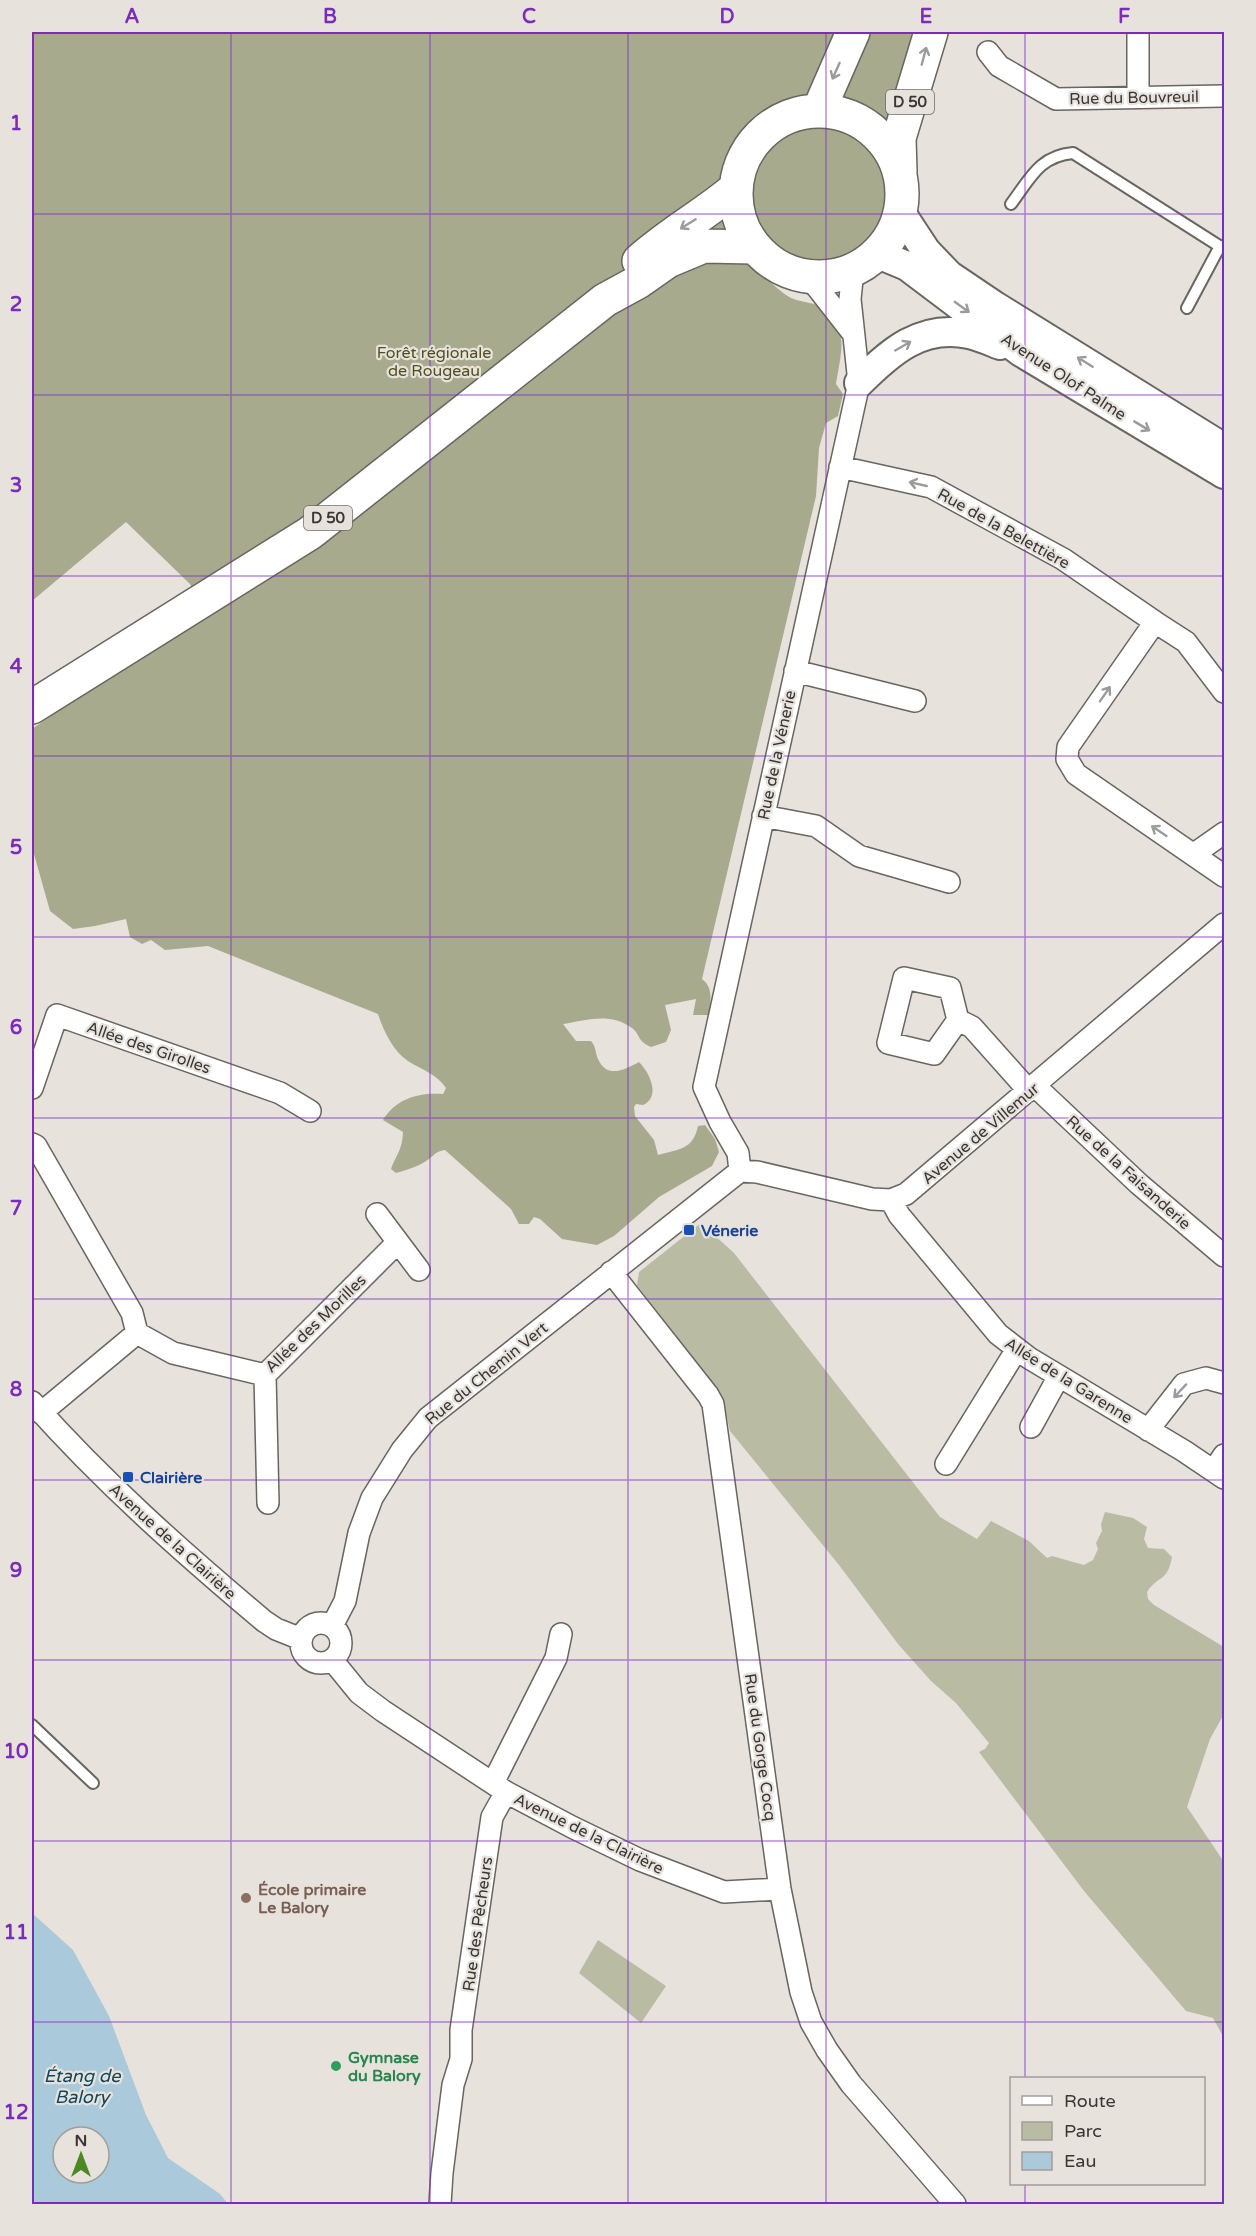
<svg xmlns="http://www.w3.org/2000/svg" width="1256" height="2236" font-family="'Varela Round',sans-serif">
<rect width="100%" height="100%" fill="#e7e2dc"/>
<path fill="#b9bba3" d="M701,1223L734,1253L940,1517L977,1539L991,1521L1029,1541L1047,1558L1052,1556L1084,1565L1093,1560L1098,1549L1096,1543L1102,1531L1101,1524L1105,1512L1133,1518L1147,1527L1144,1539L1148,1548L1164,1549L1172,1557C1167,1583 1158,1575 1147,1592L1148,1599L1154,1605L1224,1647V1714L1210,1739L1187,1807L1224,1862V2038L1213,2018L1186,2011L1084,1891L979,1752L985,1749L989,1743L956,1703L931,1681L898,1644L839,1565L730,1431L722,1396L637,1285L639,1272Z
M598,1940L666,1986L641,2023L579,1973Z"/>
<path fill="#a7aa8c" d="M32,32H911L916,51L900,174L893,212L882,237L872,248L850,264L837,269L811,270L773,256L749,261C762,273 776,290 791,298C798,301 807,302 814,304C852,319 841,352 836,384L843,394L838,416L826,423L819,448L816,496L702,979C714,988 710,1001 709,1015H693L696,999L665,1005L671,1030L666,1042L651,1047C636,1040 641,1035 632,1028C610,1012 587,1020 563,1024L576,1041H591C596,1046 595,1052 598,1059C607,1079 624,1070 639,1062C650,1073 661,1097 643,1105L636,1104L634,1107L635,1116L654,1140L658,1155C679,1149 693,1150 698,1126L705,1125L715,1139L719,1152L712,1166L659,1197L614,1236L597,1245L562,1239L540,1219L534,1217L529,1224H519L511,1209L445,1150C437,1151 435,1154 429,1159C420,1166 407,1170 396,1173L391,1169C397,1153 402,1151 403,1132L383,1120C396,1098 420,1092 443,1094L446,1088C437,1074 422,1070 408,1061C393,1051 383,1030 378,1014L208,946L165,950L151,940L142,944L130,937L126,919L95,926L73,929L50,911L32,847V729L205,611L190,584L126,522L32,601Z"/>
<path fill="#aac9db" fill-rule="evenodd" d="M32,1913L73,1950L109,2016L146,2115L168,2158L220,2194L228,2204H32ZM63,2137H99V2173H63Z"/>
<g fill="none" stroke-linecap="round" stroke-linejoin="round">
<g stroke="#69655f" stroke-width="14">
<path id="service" d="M1011,204C1030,179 1039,156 1073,153L1224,249
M1187,308L1220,246
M32,1725L93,1783"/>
</g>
<g stroke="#69655f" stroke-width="24">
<path id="minor" d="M988,52L999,66L1056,99L1224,96
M1138,97V32
M809,277L852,332
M840,467L931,487L1063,559L1155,622L1068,747L1067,759L1076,774L1224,876
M1155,622L1186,642L1224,692
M795,671L915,701
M763,816L816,826L859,856L949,882
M1194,854L1224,833
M904,978L950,988L958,1020L934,1054L888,1043Z
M958,1020L972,1027L1029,1091
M1035,1086L1139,1184L1224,1256
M32,1088L57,1015L280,1093L310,1111
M32,1144L36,1146L132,1313L137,1333
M740,1171L738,1153L720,1122L704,1087L859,383L850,299L853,270
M891,1200L899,1215L998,1334L1029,1358L1184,1451L1224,1478
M377,1214L419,1270
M611,1272L708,1395L713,1404L780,1889L801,1992L811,2022L827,2050L851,2084L955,2204
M265,1375L268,1503
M32,1402C103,1482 182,1552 264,1621L276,1629L301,1639
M41,1413L137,1333L173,1353L265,1375L398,1242
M1031,1427L1059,1376
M1148,1430L1184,1384L1206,1378L1224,1383
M946,1464L1017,1349
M1214,1470L1224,1455
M301 1643a20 20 0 1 1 40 0a20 20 0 1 1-40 0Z
M332,1626L345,1601L359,1533L372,1498L402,1450L428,1418L740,1171L757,1172L872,1199L891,1200L906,1194L1224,924
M333,1661L359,1693L383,1711L506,1792L572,1827L640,1860L724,1892L780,1889
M493,1783L556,1658L561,1634
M440,2204L442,2173L453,2085L461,2059V2030L492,1817L506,1792"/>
</g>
<g stroke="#69655f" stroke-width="32">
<path id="secondary" d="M901,213L926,251L949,275L995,306L1224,448
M878,254L907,266L1021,352L1224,474
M859,383C890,352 921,324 969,334C979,336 990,341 1000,345"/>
</g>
<g stroke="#69655f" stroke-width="36">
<path id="primary" d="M819,110L853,32
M736 194a83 83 0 1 1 166 0a83 83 0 1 1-166 0Z
M900,172L899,138L931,32
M639,261C669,234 704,215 735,189
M32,707L310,533L605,300L638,282L668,261L704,246L754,247"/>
</g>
<use href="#service" stroke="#fff" stroke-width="10"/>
<use href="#minor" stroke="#fff" stroke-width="21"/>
<use href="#secondary" stroke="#fff" stroke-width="28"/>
<use href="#primary" stroke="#fff" stroke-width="33"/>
</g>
<defs><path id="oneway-shaft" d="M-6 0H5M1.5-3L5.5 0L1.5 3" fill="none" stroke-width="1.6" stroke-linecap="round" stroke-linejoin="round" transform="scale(1.5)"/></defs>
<g stroke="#9c9b9a">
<use href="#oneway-shaft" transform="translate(924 56) rotate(-75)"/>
<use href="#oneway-shaft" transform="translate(836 71) rotate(114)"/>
<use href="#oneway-shaft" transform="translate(688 224) rotate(148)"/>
<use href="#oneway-shaft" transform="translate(962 307) rotate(36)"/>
<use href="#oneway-shaft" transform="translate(903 346) rotate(-30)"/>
<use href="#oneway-shaft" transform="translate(1085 362) rotate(-148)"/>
<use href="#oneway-shaft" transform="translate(1142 426) rotate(31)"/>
<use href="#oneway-shaft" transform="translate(918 484) rotate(-167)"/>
<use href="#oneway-shaft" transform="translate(1105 694) rotate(-55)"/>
<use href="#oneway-shaft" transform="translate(1159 831) rotate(-146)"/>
<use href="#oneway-shaft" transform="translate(1180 1391) rotate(133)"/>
</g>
<path fill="none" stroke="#7b2cbf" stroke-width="1.5" stroke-opacity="0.55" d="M231,32V2204M430,32V2204M628,32V2204M826,32V2204M1025,32V2078M32,214H1224M32,395H1224M32,576H1224M32,756H1224M32,937H1224M32,1118H1224M32,1299H1224M32,1480H1224M32,1660H1224M32,1841H1224M32,2022H1224M1025,2184V2204"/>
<g fill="#1a4fb4" stroke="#e7e2dc" stroke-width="2">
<rect x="683" y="1224" width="12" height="12" rx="3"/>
<rect x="122" y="1471" width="12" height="12" rx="3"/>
</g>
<circle fill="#8d6e63" stroke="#e7e2dc" stroke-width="2" cx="246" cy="1898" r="6"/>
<circle fill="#2e9e5b" stroke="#e7e2dc" stroke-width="2" cx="336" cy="2066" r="6"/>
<g text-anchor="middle" stroke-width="4.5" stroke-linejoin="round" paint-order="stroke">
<g fill="#e7e2dc" stroke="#6d6a67" stroke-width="1.5">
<rect x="886" y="90" width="48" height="24" rx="4.5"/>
<rect x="304" y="506" width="48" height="24" rx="4.5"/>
</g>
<g font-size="15" font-weight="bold" fill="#393735">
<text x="910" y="107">D 50</text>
<text x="328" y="523">D 50</text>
</g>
<g font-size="16" fill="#393735" stroke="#e7e2dc">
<text transform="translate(1134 97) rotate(-1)" y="6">Rue du Bouvreuil</text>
<text transform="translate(1064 376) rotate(33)" y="6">Avenue Olof Palme</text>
<text transform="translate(1004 528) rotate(29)" y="6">Rue de la Belettière</text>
<text transform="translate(776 755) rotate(-78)" y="6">Rue de la Vénerie</text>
<text transform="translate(149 1047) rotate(19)" y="6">Allée des Girolles</text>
<text transform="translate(980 1133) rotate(-40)" y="6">Avenue de Villemur</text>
<text transform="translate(1129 1172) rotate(42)" y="6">Rue de la Faisanderie</text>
<text transform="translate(315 1323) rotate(-44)" y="6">Allée des Morilles</text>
<text transform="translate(486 1373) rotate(-39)" y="6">Rue du Chemin Vert</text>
<text transform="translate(1069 1380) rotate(32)" y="6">Allée de la Garenne</text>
<text transform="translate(173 1541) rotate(42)" y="6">Avenue de la Clairière</text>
<text transform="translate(761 1747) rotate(82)" y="6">Rue du Gorge Cocq</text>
<text transform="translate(589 1833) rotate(26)" y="6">Avenue de la Clairière</text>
<text transform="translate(477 1924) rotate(-82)" y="6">Rue des Pêcheurs</text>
</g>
<g font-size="16" fill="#4e511f" stroke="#e7e2dc">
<text x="434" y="358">Forêt régionale<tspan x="434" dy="18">de Rougeau</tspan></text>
</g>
<g font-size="16" font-weight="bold" fill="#164399" stroke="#e7e2dc" text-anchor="start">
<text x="701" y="1236">Vénerie</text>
<text x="140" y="1483">Clairière</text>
</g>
<g font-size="16" font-weight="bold" fill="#785e54" stroke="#e7e2dc" text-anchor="start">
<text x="258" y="1895">École primaire<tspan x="258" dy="18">Le Balory</tspan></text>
</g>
<g font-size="16" font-weight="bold" fill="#27864d" stroke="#e7e2dc" text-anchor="start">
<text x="348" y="2063">Gymnase<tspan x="348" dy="18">du Balory</tspan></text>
</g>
<g font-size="18" font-style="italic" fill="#0d4761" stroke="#e7e2dc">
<text x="82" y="2082">Étang de<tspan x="82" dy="21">Balory</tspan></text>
</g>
</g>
<rect width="1256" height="2236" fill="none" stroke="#e7e2dc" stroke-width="66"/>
<rect x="1010" y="2077" width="195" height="108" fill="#e7e2dc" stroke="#a19e99" stroke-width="1.5"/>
<rect x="1022" y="2096" width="30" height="9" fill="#ffffff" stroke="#a19e99" stroke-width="1.5"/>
<text x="1064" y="2107" font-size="18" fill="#393735">Route</text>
<rect x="1022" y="2122" width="30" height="18" fill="#b9bba3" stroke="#a19e99" stroke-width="1.5"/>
<text x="1064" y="2137" font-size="18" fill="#393735">Parc</text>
<rect x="1022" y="2152" width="30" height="18" fill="#aac9db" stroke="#a19e99" stroke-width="1.5"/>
<text x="1064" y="2167" font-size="18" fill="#393735">Eau</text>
<g transform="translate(81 2155)"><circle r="28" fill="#e7e2dc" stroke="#a19e99" stroke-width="1.5"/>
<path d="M0-4.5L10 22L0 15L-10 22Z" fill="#4e8824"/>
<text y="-9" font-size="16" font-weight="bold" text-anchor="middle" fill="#393735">N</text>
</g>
<rect x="33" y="33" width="1190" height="2170" fill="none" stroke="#7b2cbf" stroke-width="2"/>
<g font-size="20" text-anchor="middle" font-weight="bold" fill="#7b2cbf">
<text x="132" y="23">A</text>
<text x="330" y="23">B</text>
<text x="529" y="23">C</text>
<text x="727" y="23">D</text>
<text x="926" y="23">E</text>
<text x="1124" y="23">F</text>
<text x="16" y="130">1</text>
<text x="16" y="311">2</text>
<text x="16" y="492">3</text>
<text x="16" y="673">4</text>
<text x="16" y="854">5</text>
<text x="16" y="1034">6</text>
<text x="16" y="1215">7</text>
<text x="16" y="1396">8</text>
<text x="16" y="1577">9</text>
<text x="16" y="1758">10</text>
<text x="16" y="1939">11</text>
<text x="16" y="2119">12</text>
</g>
</svg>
